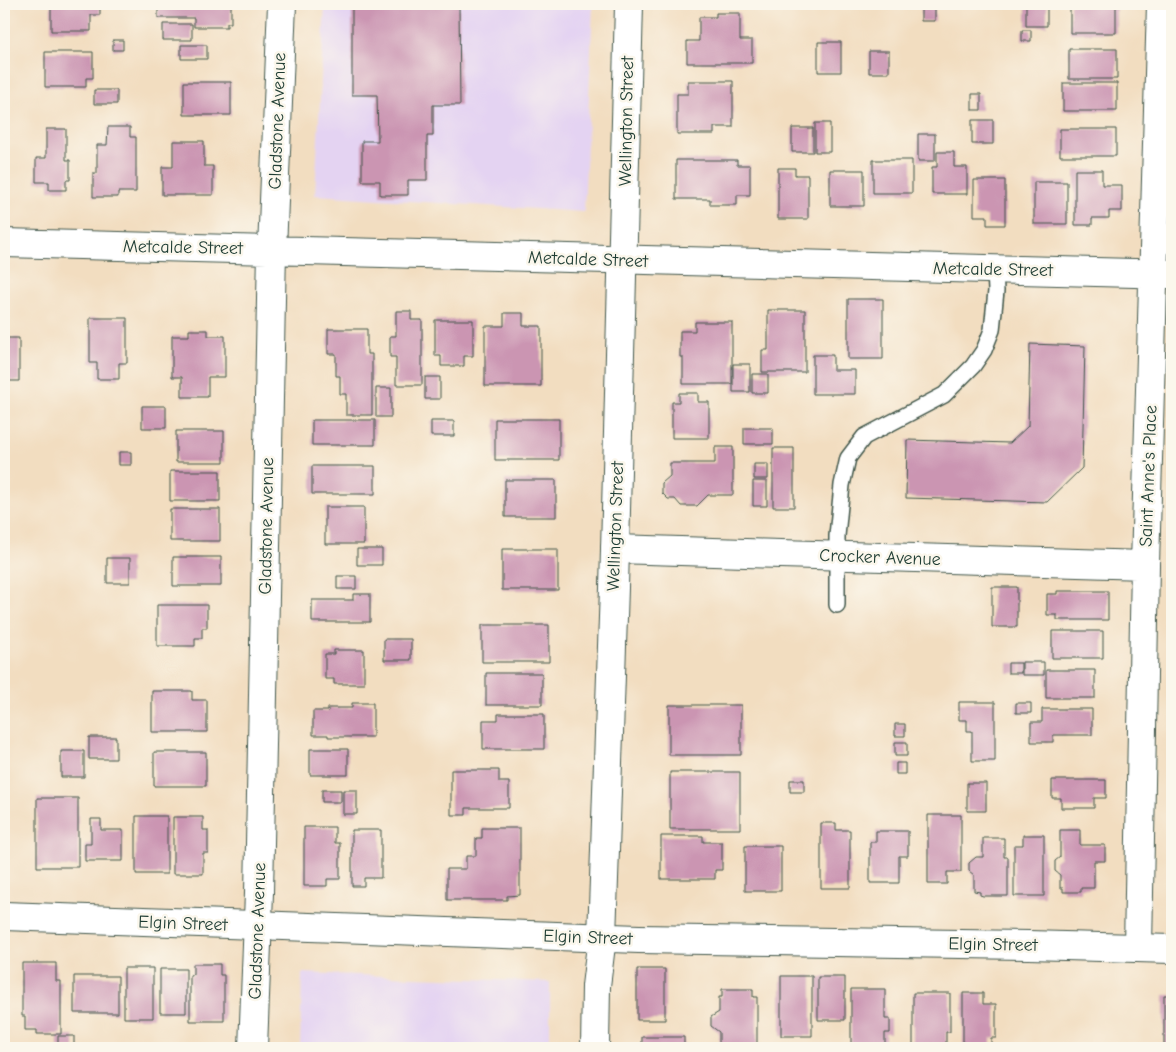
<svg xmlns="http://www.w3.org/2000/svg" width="1176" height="1052" font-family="'Comic Neue',sans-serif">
<rect width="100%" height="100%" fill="#fbf7ec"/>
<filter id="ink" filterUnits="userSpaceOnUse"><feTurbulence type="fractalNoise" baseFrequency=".02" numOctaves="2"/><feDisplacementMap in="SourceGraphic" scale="10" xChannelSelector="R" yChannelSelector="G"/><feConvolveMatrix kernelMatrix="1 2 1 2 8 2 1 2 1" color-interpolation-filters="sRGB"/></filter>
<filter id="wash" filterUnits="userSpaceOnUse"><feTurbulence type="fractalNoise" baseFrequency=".0096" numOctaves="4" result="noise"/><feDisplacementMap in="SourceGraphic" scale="20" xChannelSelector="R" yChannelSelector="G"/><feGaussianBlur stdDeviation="1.12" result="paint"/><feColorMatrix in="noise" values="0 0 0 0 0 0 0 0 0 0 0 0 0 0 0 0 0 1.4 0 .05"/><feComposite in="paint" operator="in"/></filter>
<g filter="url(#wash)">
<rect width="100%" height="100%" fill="#f2ddc0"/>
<path fill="#e4d3f2" d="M325,4H593L584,212L315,195Z
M302,973L550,982V1048H300Z"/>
<g id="blocks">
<path fill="#cb95b2" d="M51,4H100V15H91V31H51Z
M158,4H232L231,5V23H227V27H194V18H158Z
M352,4H459L460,105H433V136H427V180H408V195H380V181H362V141H378L377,95H352Z
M921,4H935V21H921Z
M1026,4H1047V26H1026Z
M1070,4H1116V33H1070Z
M716,13H740V40H752V63H687V41H699V17H716Z
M163,24H192V40H163Z
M1022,30H1031V41H1022Z
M113,40H123V50H113Z
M818,42H841V72H818Z
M181,45H207V59H181Z
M1069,49H1117V79H1069Z
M869,51H889V73H869Z
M45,52H93V78H86V87H45Z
M688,81H733V127H714V134H677V94H688Z
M184,82H231V115H184Z
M1063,83H1117V111H1063Z
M94,90H117V104H94Z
M972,94H981V110H972Z
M972,120H993V144H972Z
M815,123H830V152H815Z
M108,127H130V137H136V192H118V197H93V173H97V145H107Z
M792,128H813V152H792Z
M46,129H66V160H70V180H66V190H49V182H36V158H46Z
M1060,129H1116V156H1060Z
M918,134H935V161H918Z
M173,141H204V166H213V195H162V167H173Z
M937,152H954V167H967V194H932V167H937Z
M676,160H737V165H750V195H737V205H710V199H676Z
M873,160H912V193H873Z
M778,168H795V175H808V219H778Z
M830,170H864V206H830Z
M1075,170H1102V185H1122V211H1109V218H1092V225H1075Z
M974,180H1005V225H987V216H974Z
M1034,182H1067V224H1034Z
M848,299H883V359H848Z
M768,310H805V372H762V350H768Z
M396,311H411V320H422V385H396V357H390V336H396Z
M504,313H523V326H541V386H485V326H504Z
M90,318H127V363H119V379H97V363H90Z
M435,320H473V356H464V366H441V356H435Z
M695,322H732V384H683V357H680V331H695Z
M328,329H367V354H372V415H346V394H340V376H336V354H328Z
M189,330H208V336H225V377H208V397H182V377H172V336H189Z
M4,338H19V381H4Z
M1030,344L1085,346L1082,468L1047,502L906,498L907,440L1010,443L1028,426Z
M813,355H833V370H855V394H813Z
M733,364H750V392H733Z
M752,374H768V393H752Z
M425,377H440V399H425Z
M376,388H391V417H376Z
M679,393H698V402H709V438H672V402H679Z
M142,406H166V428H142Z
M495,419H559V460H495Z
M312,420H375V445H312Z
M431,421H454V436H431Z
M744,428H773V444H744Z
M176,431H224V462H176Z
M715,447H733V495H708L697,506H681L675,499H668L662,493V483L670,476V463H715Z
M773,448H794V507H773Z
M119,452H131V465H119Z
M754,464H768V479H754Z
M312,466H375V494H312Z
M170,471H220V501H170Z
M505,480H556V517H505Z
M753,481H767V506H753Z
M325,507H364V544H325Z
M170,509H220V541H170Z
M357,549H382V565H357Z
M502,549H558V590H502Z
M173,557H221V586H173Z
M107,558H130V583H107Z
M337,576H356V589H337Z
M992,587H1017V627H992Z
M1057,591H1108V620H1057V615H1047V594H1057Z
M353,594H370V622H312V600H353Z
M157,605H207V628H202V638H195V646H157Z
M482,625H549V662H482Z
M1052,631H1103V658H1052Z
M384,639H411V660H384Z
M334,650H364V684H334V679H325V654H334Z
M1022,662H1044V675H1022Z
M1008,663H1021V673H1008Z
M1046,670H1095V698H1046Z
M486,673H542V705H486Z
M152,691H192V700H207V732H152Z
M959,702H995V761H972V731H967V720H959Z
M352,703H373V737H328V735H313V711H328V708H352Z
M1016,703H1031V713H1016Z
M669,705H741V755H669Z
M1042,709H1092V735H1053V742H1031V722H1042Z
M498,714H544V749H483V720H498Z
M895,724H905V736H895Z
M89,737H116V759H89Z
M895,742H907V756H895Z
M310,749H348V775H310Z
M61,751H84V777H61Z
M154,752H206V786H154Z
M896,763H905V774H896Z
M451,770H499V782H509V808H466V815H451Z
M670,772H740V829H670Z
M790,780H804V792H790Z
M1052,780H1106V798H1094V808H1061V798H1052Z
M967,783H986V811H967Z
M322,790H341V802H322Z
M343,790H357V814H343Z
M37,798H78V867H37Z
M928,815H961V872H947V884H928Z
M136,816H167V874H136Z
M173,817H203V830H208V853H203V874H173Z
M91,819H101V830H123V861H85V844H91Z
M821,823H836V830H850V888H821Z
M304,827H335V843H340V879H327V886H304Z
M482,828H520V895L507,896V900H447V869H466V856H476V838H482Z
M352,830H381V878H364V886H352Z
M1060,830H1080V845H1105V861H1094V888H1081V892H1063V888H1060V875L1055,871V861L1060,857Z
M876,831H908V856H899V883H870V842H876Z
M1023,835H1044V896H1014V845H1023Z
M661,836H703V842H722V870H715V879H661Z
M983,838H1004V857H1008V896H983L980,895V892L974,891V875L969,871V863L976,857H983Z
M745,846H781V891H745Z
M22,963H56V981H61V1034H37V1030H25V1016H22Z
M193,964H220V975H224V1021H190V975H193Z
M124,968H153V1018H124Z
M160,969H186V1013H160Z
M637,969H665V1020H637Z
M74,976H118V1013H74Z
M781,976H812V1036H781Z
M818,977H845V1020H818Z
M722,989H753V997H757V1046H747V1048H731V1046H719V1032L711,1026V1017L719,1012V997H722Z
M851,989H885V1019H890V1033H885V1048H860V1045H851Z
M913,993H950V1032H946V1048H913Z
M963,993H983V1004H996V1038H991V1048H963Z
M1164,995H1172V1046H1164Z
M58,1036H74V1048H58Z
M642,1037H684V1048H642Z"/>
</g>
</g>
<g filter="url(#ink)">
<use href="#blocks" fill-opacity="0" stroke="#3f5549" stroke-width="1"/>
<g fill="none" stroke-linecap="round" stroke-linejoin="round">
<g stroke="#3f5549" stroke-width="18">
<path id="service" d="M837,605V536L842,485L848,458L864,437L944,395L973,366L984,350L992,330L996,291L995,269"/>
</g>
<g stroke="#3f5549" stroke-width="30">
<path id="minor" d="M4,243L1172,274
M615,549L1145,565
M1138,948L1145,565L1161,4
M253,1048L259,893L272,250L282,4"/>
</g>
<g stroke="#3f5549" stroke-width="30">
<path id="tertiary" d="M4,916L639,939L1029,945L1172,949
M595,1048L596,986L602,937L614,588L629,4"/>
</g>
<use href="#service" stroke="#fff" stroke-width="15"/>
<use href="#minor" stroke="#fff" stroke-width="28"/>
<use href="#tertiary" stroke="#fff" stroke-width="28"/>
</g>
</g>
<g text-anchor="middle" stroke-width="5" stroke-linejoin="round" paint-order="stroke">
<g font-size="18" fill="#1f3d34" stroke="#fbf7ec">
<text transform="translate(277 121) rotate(-88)" y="6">Gladstone Avenue</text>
<text transform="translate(626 121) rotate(-89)" y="6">Wellington Street</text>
<text transform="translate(183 247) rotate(1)" y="6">Metcalde Street</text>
<text transform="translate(588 259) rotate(2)" y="6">Metcalde Street</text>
<text transform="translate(993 269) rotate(1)" y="6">Metcalde Street</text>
<text transform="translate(1148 476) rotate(-88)" y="6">Saint Anne's Place</text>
<text transform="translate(266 526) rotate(-89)" y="6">Gladstone Avenue</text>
<text transform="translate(615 526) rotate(-88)" y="6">Wellington Street</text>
<text transform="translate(880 557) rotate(2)" y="6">Crocker Avenue</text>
<text transform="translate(183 923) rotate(2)" y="6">Elgin Street</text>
<text transform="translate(257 931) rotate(-88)" y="6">Gladstone Avenue</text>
<text transform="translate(588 937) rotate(2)" y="6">Elgin Street</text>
<text transform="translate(993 944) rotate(1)" y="6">Elgin Street</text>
</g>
</g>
<rect width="1176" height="1052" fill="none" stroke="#fbf7ec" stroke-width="20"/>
</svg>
